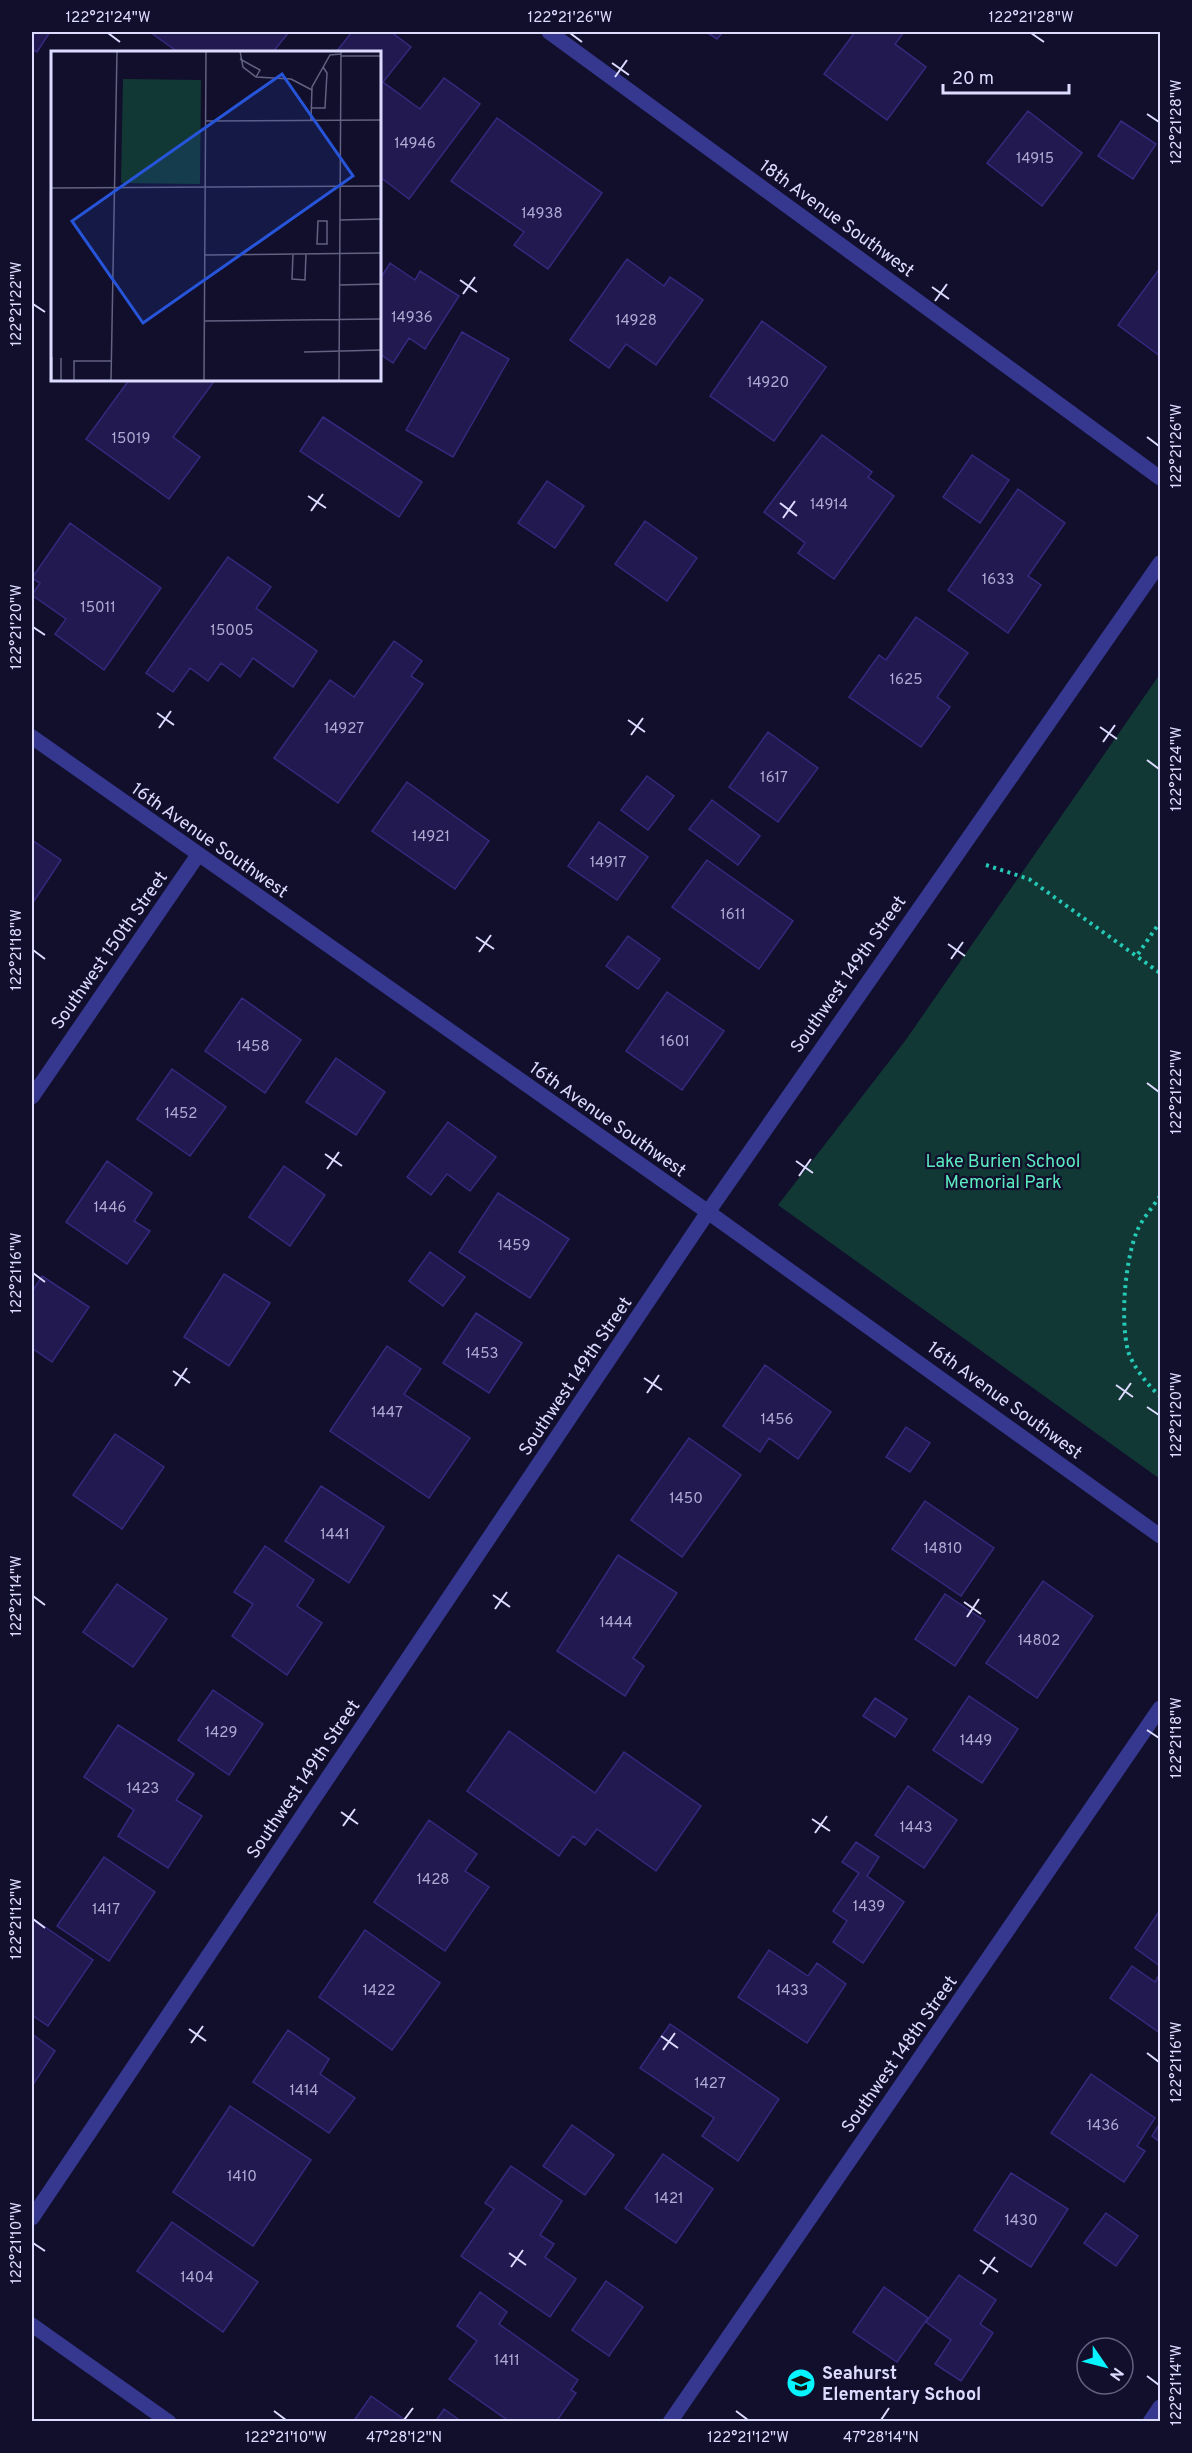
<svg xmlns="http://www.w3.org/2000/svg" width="1192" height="2453" font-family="Overpass,sans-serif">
<rect width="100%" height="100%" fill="#120f2d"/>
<path fill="#113834" d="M1160,674V1479L778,1205L905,1041Z"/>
<path fill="#211950" stroke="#35297e" stroke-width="1.5" d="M32,32H50L37,52L32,49Z
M150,32H289L273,52H178Z
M352,32H391L411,47L383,82L420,109L444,78L480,104L409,199L380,177V52H336Z
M706,32H723L717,39Z
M855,32H904L895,44L926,67L887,120L824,74Z
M1028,111L1082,153L1042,206L987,163Z
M497,118L602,193L548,269L514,245L524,232L451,181Z
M1121,121L1156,144L1133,179L1098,156Z
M627,259L664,286L670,277L703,300L656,365L626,344L609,368L570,340Z
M390,263L415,280L420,271L459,296L425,349L409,338L393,363L380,354V279Z
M1160,268V356L1118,325Z
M762,321L826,367L774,441L710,396Z
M462,332L509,359L453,457L406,430Z
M129,380H215L173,437L200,457L169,499L86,439Z
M323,417L422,482L399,517L300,451Z
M822,435L872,472L868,477L894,496L834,579L798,553L805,543L764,512Z
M972,455L1009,480L980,523L943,497Z
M547,481L584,506L555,548L518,523Z
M1018,489L1065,523L1028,576L1041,585L1008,633L948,590Z
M645,521L697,558L667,601L615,564Z
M70,523L161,588L104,670L55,634L66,619L32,595L40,583L32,578Z
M228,557L271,587L256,608L317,651L293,687L253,658L240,677L221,663L208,681L190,668L173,692L146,673Z
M916,617L968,653L937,697L950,707L921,747L849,697L879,655L886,660Z
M394,641L422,661L411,676L423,684L338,803L274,758L330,680L354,697Z
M768,732L818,768L778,822L729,787Z
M647,776L674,796L648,830L621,810Z
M407,782L489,841L455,889L372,831Z
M712,800L760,836L738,865L689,829Z
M599,822L648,857L617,900L568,866Z
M32,840L61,860L32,904Z
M707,860L793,921L759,969L672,907Z
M628,936L660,959L638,989L606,966Z
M667,992L724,1031L682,1090L626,1051Z
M242,998L301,1040L265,1093L205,1051Z
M336,1058L385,1092L356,1135L306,1102Z
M172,1069L226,1107L190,1156L137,1119Z
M448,1122L496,1157L470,1191L447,1174L431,1195L407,1177Z
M107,1161L152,1193L134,1221L150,1231L127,1264L66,1222Z
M284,1166L325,1195L290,1246L249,1217Z
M498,1193L569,1239L530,1298L459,1252Z
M430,1252L465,1277L443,1306L409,1281Z
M224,1274L270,1303L229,1366L184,1337Z
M42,1276L89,1307L52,1362L32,1348V1292Z
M476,1313L522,1343L489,1393L443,1363Z
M387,1346L421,1369L404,1394L470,1438L429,1498L330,1431Z
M765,1365L831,1412L798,1459L769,1438L760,1452L723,1426Z
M906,1427L930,1443L910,1472L886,1457Z
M115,1434L164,1467L122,1529L73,1495Z
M689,1438L741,1475L682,1557L631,1520Z
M321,1486L384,1527L349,1583L285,1541Z
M925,1501L994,1548L961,1596L892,1549Z
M265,1546L314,1580L297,1606L322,1623L287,1675L232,1636L253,1604L234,1592Z
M618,1555L677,1593L633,1658L644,1666L625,1696L557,1651Z
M1043,1581L1093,1616L1037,1698L986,1663Z
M117,1584L167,1619L133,1667L83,1632Z
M945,1594L985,1621L955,1666L915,1639Z
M213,1690L263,1724L229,1775L178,1740Z
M969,1696L1018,1729L982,1783L933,1750Z
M875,1698L907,1719L895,1737L863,1716Z
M118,1725L194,1774L176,1800L202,1816L168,1868L118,1836L134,1810L84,1777Z
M509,1731L595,1793L624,1752L701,1806L656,1871L597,1829L585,1845L573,1836L559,1856L467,1791Z
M908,1786L957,1820L924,1868L875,1835Z
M429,1820L477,1854L465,1871L489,1887L445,1951L374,1902Z
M856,1842L879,1857L867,1876L904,1902L863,1963L833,1942L847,1921L833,1911L859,1873L842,1862Z
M104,1857L155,1892L109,1961L57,1926Z
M1160,1910V1966L1135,1948Z
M32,1918L93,1960L48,2026L32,2015Z
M365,1930L440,1983L392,2050L319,1997Z
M769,1950L808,1976L817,1963L846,1984L807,2043L738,1997Z
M1132,1966L1155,1982L1160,1973V2033L1110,1998Z
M670,2024L779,2099L738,2161L702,2136L714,2118L640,2068Z
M288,2030L329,2059L320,2074L355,2098L329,2133L253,2082Z
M32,2034L55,2051L32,2086Z
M1091,2074L1155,2118L1137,2146L1145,2151L1124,2182L1051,2133Z
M230,2106L311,2160L253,2246L173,2192Z
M1160,2123V2142L1152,2136Z
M572,2125L614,2155L585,2195L543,2166Z
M663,2154L713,2189L676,2243L625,2208Z
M511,2166L562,2201L540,2235L554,2244L545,2257L576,2279L550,2317L461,2256L494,2209L485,2203Z
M1011,2173L1068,2209L1031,2267L974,2230Z
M1106,2213L1138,2236L1116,2266L1084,2243Z
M172,2222L258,2282L223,2332L137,2271Z
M959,2275L996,2300L980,2324L993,2333L961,2381L935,2364L951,2340L926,2322Z
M606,2281L643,2307L609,2356L572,2330Z
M884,2287L928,2318L897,2362L853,2332Z
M480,2292L507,2312L499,2324L578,2380L571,2390L576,2393L556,2422H510L449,2379L477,2341L457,2326Z
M371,2396L408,2422H353Z
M444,2409L462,2422H435Z"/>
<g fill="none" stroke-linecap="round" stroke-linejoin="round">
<path stroke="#25c9b6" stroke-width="4" stroke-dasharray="3 4.5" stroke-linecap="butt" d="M986,865L1029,879L1160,973
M1138,954L1160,922
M1160,1196C1153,1207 1142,1219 1137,1231C1125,1261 1120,1319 1128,1351C1132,1365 1149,1387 1160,1396"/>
<path stroke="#363890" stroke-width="15" d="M549,32L1160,478
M32,737L708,1212L1160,1536
M32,1097L198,855
M32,2218L708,1212L1160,563
M32,2325L169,2422
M670,2422L1160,1708
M1150,2422L1160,2407"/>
</g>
<path fill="none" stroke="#dddbff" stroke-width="2" d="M108,33L120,42M570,33L582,42M1031,33L1044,42M612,63L629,75M615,77L627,60M1147,114L1159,122M460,280L477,292M932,287L949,299M463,294L475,277M935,301L947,284M33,304L45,312M1147,437L1159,446M308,496L326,508M780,503L797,516M311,511L323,494M783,518L795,501M33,627L45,635M157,713L174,725M628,720L645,732M1100,727L1117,739M159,728L171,711M631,735L643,718M1103,742L1115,725M1147,760L1159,769M476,937L494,949M948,944L965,956M33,950L45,959M479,952L491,935M951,959L963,942M1147,1083L1159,1092M325,1154L342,1166M796,1161L813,1173M327,1169L339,1152M799,1176L811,1159M33,1273L45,1282M173,1371L190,1383M644,1378L662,1390M1116,1385L1133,1397M175,1386L187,1368M647,1393L659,1375M1119,1400L1131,1383M1147,1407L1159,1415M493,1595L510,1607M33,1596L45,1605M964,1602L981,1614M495,1609L507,1592M967,1617L979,1599M1147,1730L1159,1738M341,1812L358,1824M812,1819L830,1831M343,1826L355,1809M815,1833L827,1816M33,1919L45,1928M189,2029L206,2041M661,2036L678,2048M191,2043L203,2026M663,2050L675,2033M1147,2053L1159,2062M33,2243L45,2251M509,2253L526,2265M980,2260L998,2272M511,2267L523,2250M983,2274L995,2257M1147,2376L1159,2385M274,2411L286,2420M736,2411L748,2420M404,2420L413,2408M881,2420L889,2408"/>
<defs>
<g id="school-disc" transform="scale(1.5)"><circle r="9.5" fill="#07f4ff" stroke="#120f2d"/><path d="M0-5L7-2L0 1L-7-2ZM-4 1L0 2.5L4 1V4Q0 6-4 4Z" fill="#111"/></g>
</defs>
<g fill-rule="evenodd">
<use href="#school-disc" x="801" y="2383"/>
</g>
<g text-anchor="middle" stroke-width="4.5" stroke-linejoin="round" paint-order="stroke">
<g font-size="15" fill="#aeaad3">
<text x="415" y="148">14946</text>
<text x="1035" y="163">14915</text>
<text x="542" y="218">14938</text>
<text x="412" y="322">14936</text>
<text x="636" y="325">14928</text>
<text x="768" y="387">14920</text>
<text x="131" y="443">15019</text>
<text x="829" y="509">14914</text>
<text x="998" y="584">1633</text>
<text x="98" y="612">15011</text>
<text x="232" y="635">15005</text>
<text x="906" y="684">1625</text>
<text x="344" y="733">14927</text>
<text x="774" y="782">1617</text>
<text x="431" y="841">14921</text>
<text x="608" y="867">14917</text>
<text x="733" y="919">1611</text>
<text x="675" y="1046">1601</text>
<text x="253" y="1051">1458</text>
<text x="181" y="1118">1452</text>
<text x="110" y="1212">1446</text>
<text x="514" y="1250">1459</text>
<text x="482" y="1358">1453</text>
<text x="387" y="1417">1447</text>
<text x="777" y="1424">1456</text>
<text x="686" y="1503">1450</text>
<text x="335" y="1539">1441</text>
<text x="943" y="1553">14810</text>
<text x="616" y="1627">1444</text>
<text x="1039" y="1645">14802</text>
<text x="221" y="1737">1429</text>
<text x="976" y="1745">1449</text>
<text x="143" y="1793">1423</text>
<text x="916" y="1832">1443</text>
<text x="433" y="1884">1428</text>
<text x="869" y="1911">1439</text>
<text x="106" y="1914">1417</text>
<text x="379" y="1995">1422</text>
<text x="792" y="1995">1433</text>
<text x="710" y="2088">1427</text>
<text x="304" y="2095">1414</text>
<text x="1103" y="2130">1436</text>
<text x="242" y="2181">1410</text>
<text x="669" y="2203">1421</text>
<text x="1021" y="2225">1430</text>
<text x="197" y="2282">1404</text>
<text x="507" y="2365">1411</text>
</g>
<g font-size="18" fill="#dddbff" stroke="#120f2d">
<text transform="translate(837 218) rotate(36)" y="6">18th Avenue Southwest</text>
<text transform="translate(210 840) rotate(35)" y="6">16th Avenue Southwest</text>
<text transform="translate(109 950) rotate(-55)" y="6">Southwest 150th Street</text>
<text transform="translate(848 974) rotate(-55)" y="6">Southwest 149th Street</text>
<text transform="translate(608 1119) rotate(35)" y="6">16th Avenue Southwest</text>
<text transform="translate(575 1376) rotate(-56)" y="6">Southwest 149th Street</text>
<text transform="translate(1005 1400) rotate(36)" y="6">16th Avenue Southwest</text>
<text transform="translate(303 1779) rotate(-56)" y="6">Southwest 149th Street</text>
<text transform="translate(899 2054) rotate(-55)" y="6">Southwest 148th Street</text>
</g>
<g font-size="18" fill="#5bebbf" stroke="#120f2d">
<text x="1003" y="1167">Lake Burien School<tspan x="1003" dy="21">Memorial Park</tspan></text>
</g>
<g font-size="18" font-weight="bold" fill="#dddbff" stroke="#120f2d" text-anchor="start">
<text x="822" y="2379">Seahurst<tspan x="822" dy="21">Elementary School</tspan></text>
</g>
</g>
<g transform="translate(51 51)">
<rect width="330" height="330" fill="#120f2d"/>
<path d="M72,28L150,29L149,133L70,132Z" fill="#113834"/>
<path fill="none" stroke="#636181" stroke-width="1.5" d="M189,0L192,16L205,26L240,28L261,39M290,5H330M189,8L209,19L205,26M260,57H274L276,22L272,16M260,69L261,36L279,4L290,3M154,70L330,69M0,137L330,135M289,169L330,168M267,170H276V193H266ZM242,203L241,228L254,229L255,203M154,204L330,202M288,234L330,233M153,270L330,268M253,301L330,299M1,306V330M10,330V307M23,330V310H60M60,330L66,0M153,330L155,0M288,330L290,0"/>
<path fill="#2755da" fill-opacity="0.15" stroke="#2755da" stroke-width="3" d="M231,23L302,125L92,272L21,170Z"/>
<rect width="330" height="330" fill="none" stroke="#dddbff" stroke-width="3"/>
</g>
<rect width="1192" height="2453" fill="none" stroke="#120f2d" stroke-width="66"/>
<g transform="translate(1105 2366) rotate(125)"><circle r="28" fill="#120f2d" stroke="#636181" stroke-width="1.5"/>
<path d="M0-4.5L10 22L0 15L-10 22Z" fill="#07f4ff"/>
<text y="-9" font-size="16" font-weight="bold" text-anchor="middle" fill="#dddbff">N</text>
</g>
<path d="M943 84v9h126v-9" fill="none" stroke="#dddbff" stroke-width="3"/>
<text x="952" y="84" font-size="18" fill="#dddbff" stroke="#120f2d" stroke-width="4.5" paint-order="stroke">20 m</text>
<rect x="33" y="33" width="1126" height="2387" fill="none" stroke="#dddbff" stroke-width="2"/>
<g font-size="15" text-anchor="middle" fill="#dddbff">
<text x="108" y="22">122°21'24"W</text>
<text x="570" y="22">122°21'26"W</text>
<text x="1031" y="22">122°21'28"W</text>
<text transform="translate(1176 122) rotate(-90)" y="5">122°21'28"W</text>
<text transform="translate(16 304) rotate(-90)" y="5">122°21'22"W</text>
<text transform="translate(1176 446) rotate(-90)" y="5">122°21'26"W</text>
<text transform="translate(16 627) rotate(-90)" y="5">122°21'20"W</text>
<text transform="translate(1176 769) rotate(-90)" y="5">122°21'24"W</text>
<text transform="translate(16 950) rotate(-90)" y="5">122°21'18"W</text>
<text transform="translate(1176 1092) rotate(-90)" y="5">122°21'22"W</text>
<text transform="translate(16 1273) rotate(-90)" y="5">122°21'16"W</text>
<text transform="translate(1176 1415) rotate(-90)" y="5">122°21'20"W</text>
<text transform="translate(16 1596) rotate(-90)" y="5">122°21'14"W</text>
<text transform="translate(1176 1738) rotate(-90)" y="5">122°21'18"W</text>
<text transform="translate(16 1919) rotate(-90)" y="5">122°21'12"W</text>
<text transform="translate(1176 2062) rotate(-90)" y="5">122°21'16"W</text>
<text transform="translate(16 2243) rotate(-90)" y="5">122°21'10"W</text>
<text transform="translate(1176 2385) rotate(-90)" y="5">122°21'14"W</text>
<text x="286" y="2442">122°21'10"W</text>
<text x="404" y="2442">47°28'12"N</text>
<text x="748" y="2442">122°21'12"W</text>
<text x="881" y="2442">47°28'14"N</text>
</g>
</svg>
